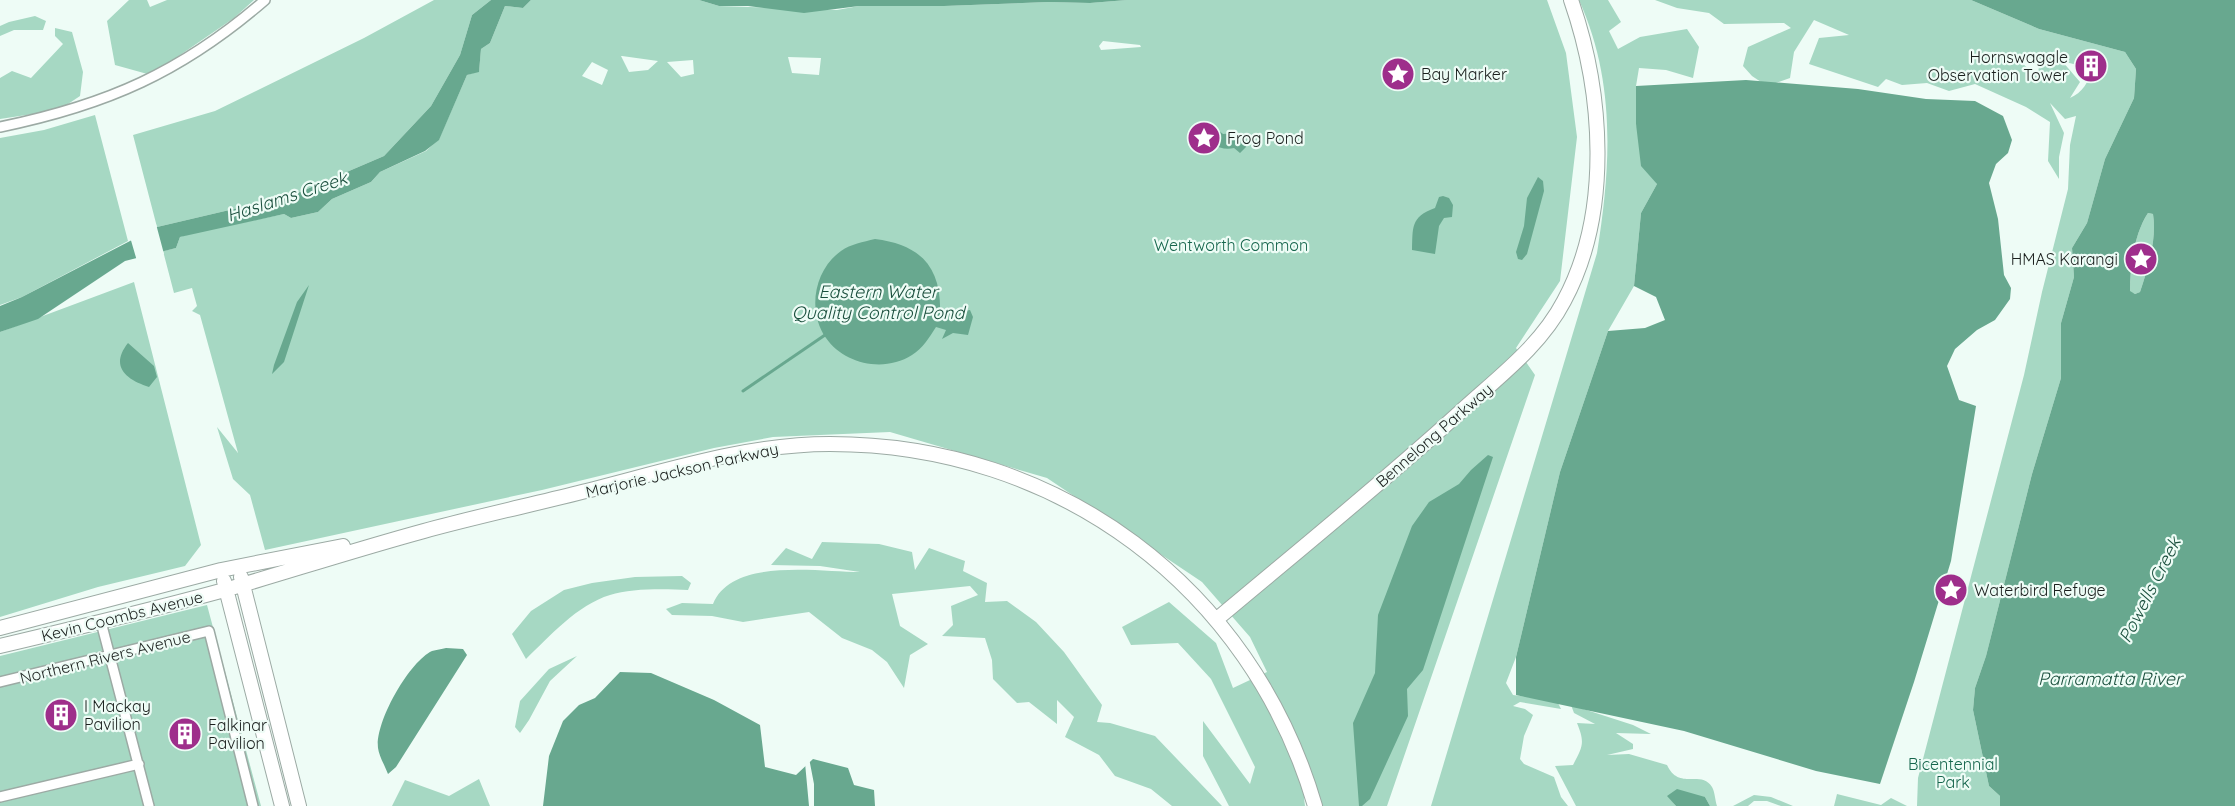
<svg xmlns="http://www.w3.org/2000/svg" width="2235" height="806" font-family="Quicksand,sans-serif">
<rect width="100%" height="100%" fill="#eefcf6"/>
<path fill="#a6d8c3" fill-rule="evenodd" d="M129,0H147L150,7L167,0H254L234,18L151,75L115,65L107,21Z
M434,0H491L472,15L460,55L431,106L384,156L293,195L157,227L133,135L215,111L364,38Z
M531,0H699L719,6L837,10L859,6H944L1048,2L1090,3L1127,0H1547L1566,53L1577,137L1560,281L1516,348L1535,375L1387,806H1321L1319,799L1304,798L1305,806H1229L1203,756V721L1250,784L1255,767L1211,679L1178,643L1131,645L1122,627L1169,602L1216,643L1233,688L1267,672L1250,637L1202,582L1047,478L890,432L773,437L714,448L542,490L265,550L250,495L233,479L217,427L238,453L200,315L192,311L197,306L192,288L174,293L163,251L176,248L180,237L192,233L284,214L291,218L318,212L332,199L371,182L380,172L426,151L439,139L467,75L479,71L481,49L490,43L505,6L523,8ZM1103,41L1140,45L1141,47L1101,50L1099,46ZM621,56H622L658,61L648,70L629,72ZM788,57L821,58L819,75L792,73ZM693,60L694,74L681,77L667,62ZM592,62L608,70L602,85L582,76Z
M1579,0H1608L1621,22L1609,31L1618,49L1640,37L1687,29L1699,47L1693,78L1666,70L1639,68L1636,86V124L1657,184L1641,213L1634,286L1608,331L1560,472L1516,657L1506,683L1513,695L1557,701L1561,709L1520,702L1513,706L1525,709L1533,715L1524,736L1520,759L1524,764L1554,777L1561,797L1568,806H1431L1597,253C1611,166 1616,82 1579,0Z
M1655,0H1971L2039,29L2125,52L2136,69L2134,98L2105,159L2087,223L2072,248L2074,277L2061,323V378L2032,474L1986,656L1975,688L1973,710L1989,786L2000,796V806H1917L1918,778L2024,375L2042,292L2068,189L2070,145L2076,116L2065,119L2050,103L2064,133L2059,157V179L2048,161L2050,122L2026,107L1975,84L1949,91L1927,83L1902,85L1886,79L1878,87L1809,64L1819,38L1849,35L1814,20L1794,52L1790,78L1767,86L1752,76L1743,66L1748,47L1791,28L1784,23L1724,24L1709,13L1677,8ZM1982,51L2041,59L2037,76L2023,64ZM2062,61L2092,69C2089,82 2082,93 2070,98L2080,82Z
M35,16L46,21L43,30H14L0,36V26L9,22Z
M55,28L72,32L83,72L80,96L59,110L0,119V78L12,71L31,78L63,44L55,36Z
M95,115L128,241L22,297L0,305V138L44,130Z
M2148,213L2153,214C2157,239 2148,268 2140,292L2135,294L2130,292C2130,267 2134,234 2148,213Z
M134,282L201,545L185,566L98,587L0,617V332Z
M822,542L879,544L912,552L915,570L929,548L965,561L963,571L987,583L985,602L1007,601L1036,622L1064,652L1102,705L1097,722L1110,723L1155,736L1222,806H1172L1151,789L1115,776L1099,755L1065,737L1074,717L1057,700V724L1029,702L1017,703L993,679L992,660L985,638L942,636L953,625L951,606L978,595L970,586L892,594L900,626L928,644L910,655L904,688L887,662L872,650L842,638L809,612L743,622L712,616L672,615L666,609L682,603L713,604C732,557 819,572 860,572L820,566L771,565L786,548L812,559Z
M682,576L691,583L688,590C666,589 631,588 610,595C577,605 550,636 526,659L512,634L531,611L564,590L592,583L635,577Z
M207,605L261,806H0V656Z
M577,656L550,681L529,720L520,733L515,727L520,701L549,669Z
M1571,705L1633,725L1651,734L1616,733L1633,744V749L1607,755L1629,754L1667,765C1679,791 1701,769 1712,787C1715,792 1715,800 1717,806H1710L1705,797L1668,796L1676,806H1576L1555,766L1573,765C1583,746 1585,743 1577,723L1595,724L1574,713Z
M479,779L490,806H392L405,780L449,796Z
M1837,794L1881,805L1891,798L1907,806H1834Z
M1754,795L1771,797L1793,806H1781L1767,801H1754L1748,806H1733Z"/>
<path fill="#68a88f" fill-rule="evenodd" d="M491,0H531L523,8L505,6L490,43L481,49L479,72L467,75L439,140L425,151L380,172L371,182L332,199L318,212L291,218L284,214L180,237L176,248L125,261L38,319L0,332V306L22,297L157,227L293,195L384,156L431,106L460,55L472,15Z
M699,0H1127L1090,3L1048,2L944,6H859L804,13L748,6H719Z
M1971,0H2235V806H2000V796L1989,786L1973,710L1975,688L1986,656L2032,474L2061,378V323L2074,277L2072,248L2087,223L2105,159L2134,98L2136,69L2125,52L2039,29ZM2148,213L2153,214C2157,239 2148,268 2140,292L2135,294L2130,291C2130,267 2134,234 2148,213Z
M1746,80L1858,89L1926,99L1975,101L2003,116L2012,140L2008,153L1996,164L1989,183L1998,219L2004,275L2011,288L2010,299L1995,320L1977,330L1955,349L1947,366L1959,400L1976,406L1951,561L1914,682L1880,784L1816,771L1684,731L1516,695V657L1560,472L1608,331L1645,328L1665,320L1656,297L1634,286L1641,213L1657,184L1641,166L1636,124V86Z
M1218,130L1223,134C1233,133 1240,133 1248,142L1246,147L1240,153L1234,148C1221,151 1208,144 1202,133Z
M1538,177L1543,181L1544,191L1527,254L1522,260L1518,259L1516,252L1524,226L1527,198Z
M1443,196L1449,198L1453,205L1452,217L1444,218L1439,226L1435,254L1412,250C1413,228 1410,217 1435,208L1439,197Z
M875,239C922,245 942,268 940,315L970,310L973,317L968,335L953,333L942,339L946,330L936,327C929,338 923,348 912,355C884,373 844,364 826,338C807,311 814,270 841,251C851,244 863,242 875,239Z
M309,285L284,362L272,374L274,365L297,302Z
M128,343L154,366L157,377L149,387C127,380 109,367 128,343Z
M1488,455L1493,457L1423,670L1407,689L1408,716L1370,799L1362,806H1359L1353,723L1375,673L1378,615L1412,526L1429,502L1459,484L1471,470Z
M446,648L463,649L467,655L396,767L388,774C385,766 379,756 378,748C375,722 409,662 432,651C436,650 442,649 446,648Z
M620,672L651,673L714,700L760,725L765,767L796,775L813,759L848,768L854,785L874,790L875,806H543L549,756L563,721L579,705L595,698Z
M1677,789L1705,797L1710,806H1676L1667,796Z"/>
<path fill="#eefcf6" d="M156,224L164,254L137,261L130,237Z
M809,758L814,784V806H809L805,763Z"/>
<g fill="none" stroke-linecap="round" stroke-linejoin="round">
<path stroke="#68a88f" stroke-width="3" d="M743,391L825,335"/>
<g stroke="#9caaa4" stroke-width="12">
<path id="street" d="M0,127C107,105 182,72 265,0
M101,622L149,806
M0,682L209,631L253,806
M0,797L139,764"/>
</g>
<g stroke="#9caaa4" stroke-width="16">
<path id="secondary" d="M241,577L299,806
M224,581L282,806
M1217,619C1298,551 1381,484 1459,413C1497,378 1540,347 1564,301C1612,212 1603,92 1571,0
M0,628L221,570L343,546
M0,646C76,628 152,610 228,589C293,570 358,549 424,531C475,517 526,506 578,493C660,473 744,444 830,444C1058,444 1251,587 1315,806"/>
</g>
<use href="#street" stroke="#fff" stroke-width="9"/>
<use href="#secondary" stroke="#fff" stroke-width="14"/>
</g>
<defs>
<g id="building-disc" transform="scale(1.725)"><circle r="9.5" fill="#9e2e8b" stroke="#eefcf6"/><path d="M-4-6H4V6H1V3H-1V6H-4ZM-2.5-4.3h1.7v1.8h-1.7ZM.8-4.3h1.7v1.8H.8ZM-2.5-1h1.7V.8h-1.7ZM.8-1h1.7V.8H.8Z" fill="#fff"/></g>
<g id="sight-disc" transform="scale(1.725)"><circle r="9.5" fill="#9e2e8b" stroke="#eefcf6"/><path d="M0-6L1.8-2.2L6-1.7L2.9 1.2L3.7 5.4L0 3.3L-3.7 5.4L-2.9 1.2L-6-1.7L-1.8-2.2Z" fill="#fff"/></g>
</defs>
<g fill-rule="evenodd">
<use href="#building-disc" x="2091" y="66"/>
<use href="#sight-disc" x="1398" y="74"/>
<use href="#sight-disc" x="1204" y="138"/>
<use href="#sight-disc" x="2141" y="259"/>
<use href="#sight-disc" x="1951" y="590"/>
<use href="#building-disc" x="61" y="715"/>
<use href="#building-disc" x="185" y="734"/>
</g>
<g text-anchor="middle" stroke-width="4.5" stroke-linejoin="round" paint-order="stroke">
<g font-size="16" fill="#1b201e" stroke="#eefcf6" text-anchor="start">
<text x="2068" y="63" text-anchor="end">Hornswaggle<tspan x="2068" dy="18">Observation Tower</tspan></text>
<text x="1421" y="80">Bay Marker</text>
<text x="1227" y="144">Frog Pond</text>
<text x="2118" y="265" text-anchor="end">HMAS Karangi</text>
<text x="1974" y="596">Waterbird Refuge</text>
<text x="84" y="712">I Mackay<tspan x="84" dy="18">Pavilion</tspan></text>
<text x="208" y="731">Falkinar<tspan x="208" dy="18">Pavilion</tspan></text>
</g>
<g font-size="16" fill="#16664d" stroke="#eefcf6">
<text x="1231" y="251">Wentworth Common</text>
<text x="1953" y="770">Bicentennial<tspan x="1953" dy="18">Park</tspan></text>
</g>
<g font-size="16" fill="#1b201e" stroke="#eefcf6">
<text transform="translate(1434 435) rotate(-41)" y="6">Bennelong Parkway</text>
<text transform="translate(682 470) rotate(-13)" y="6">Marjorie Jackson Parkway</text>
<text transform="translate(122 616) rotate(-14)" y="6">Kevin Coombs Avenue</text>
<text transform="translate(105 657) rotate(-14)" y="6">Northern Rivers Avenue</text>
</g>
<g font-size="18" font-style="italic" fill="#1a4f3d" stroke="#eefcf6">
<text transform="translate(287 197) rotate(-18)" y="6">Haslams Creek</text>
<text x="878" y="298">Eastern Water<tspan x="878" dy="21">Quality Control Pond</tspan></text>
<text transform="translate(2150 590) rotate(-63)" y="6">Powells Creek</text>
<text x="2110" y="685">Parramatta River</text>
</g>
</g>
</svg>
